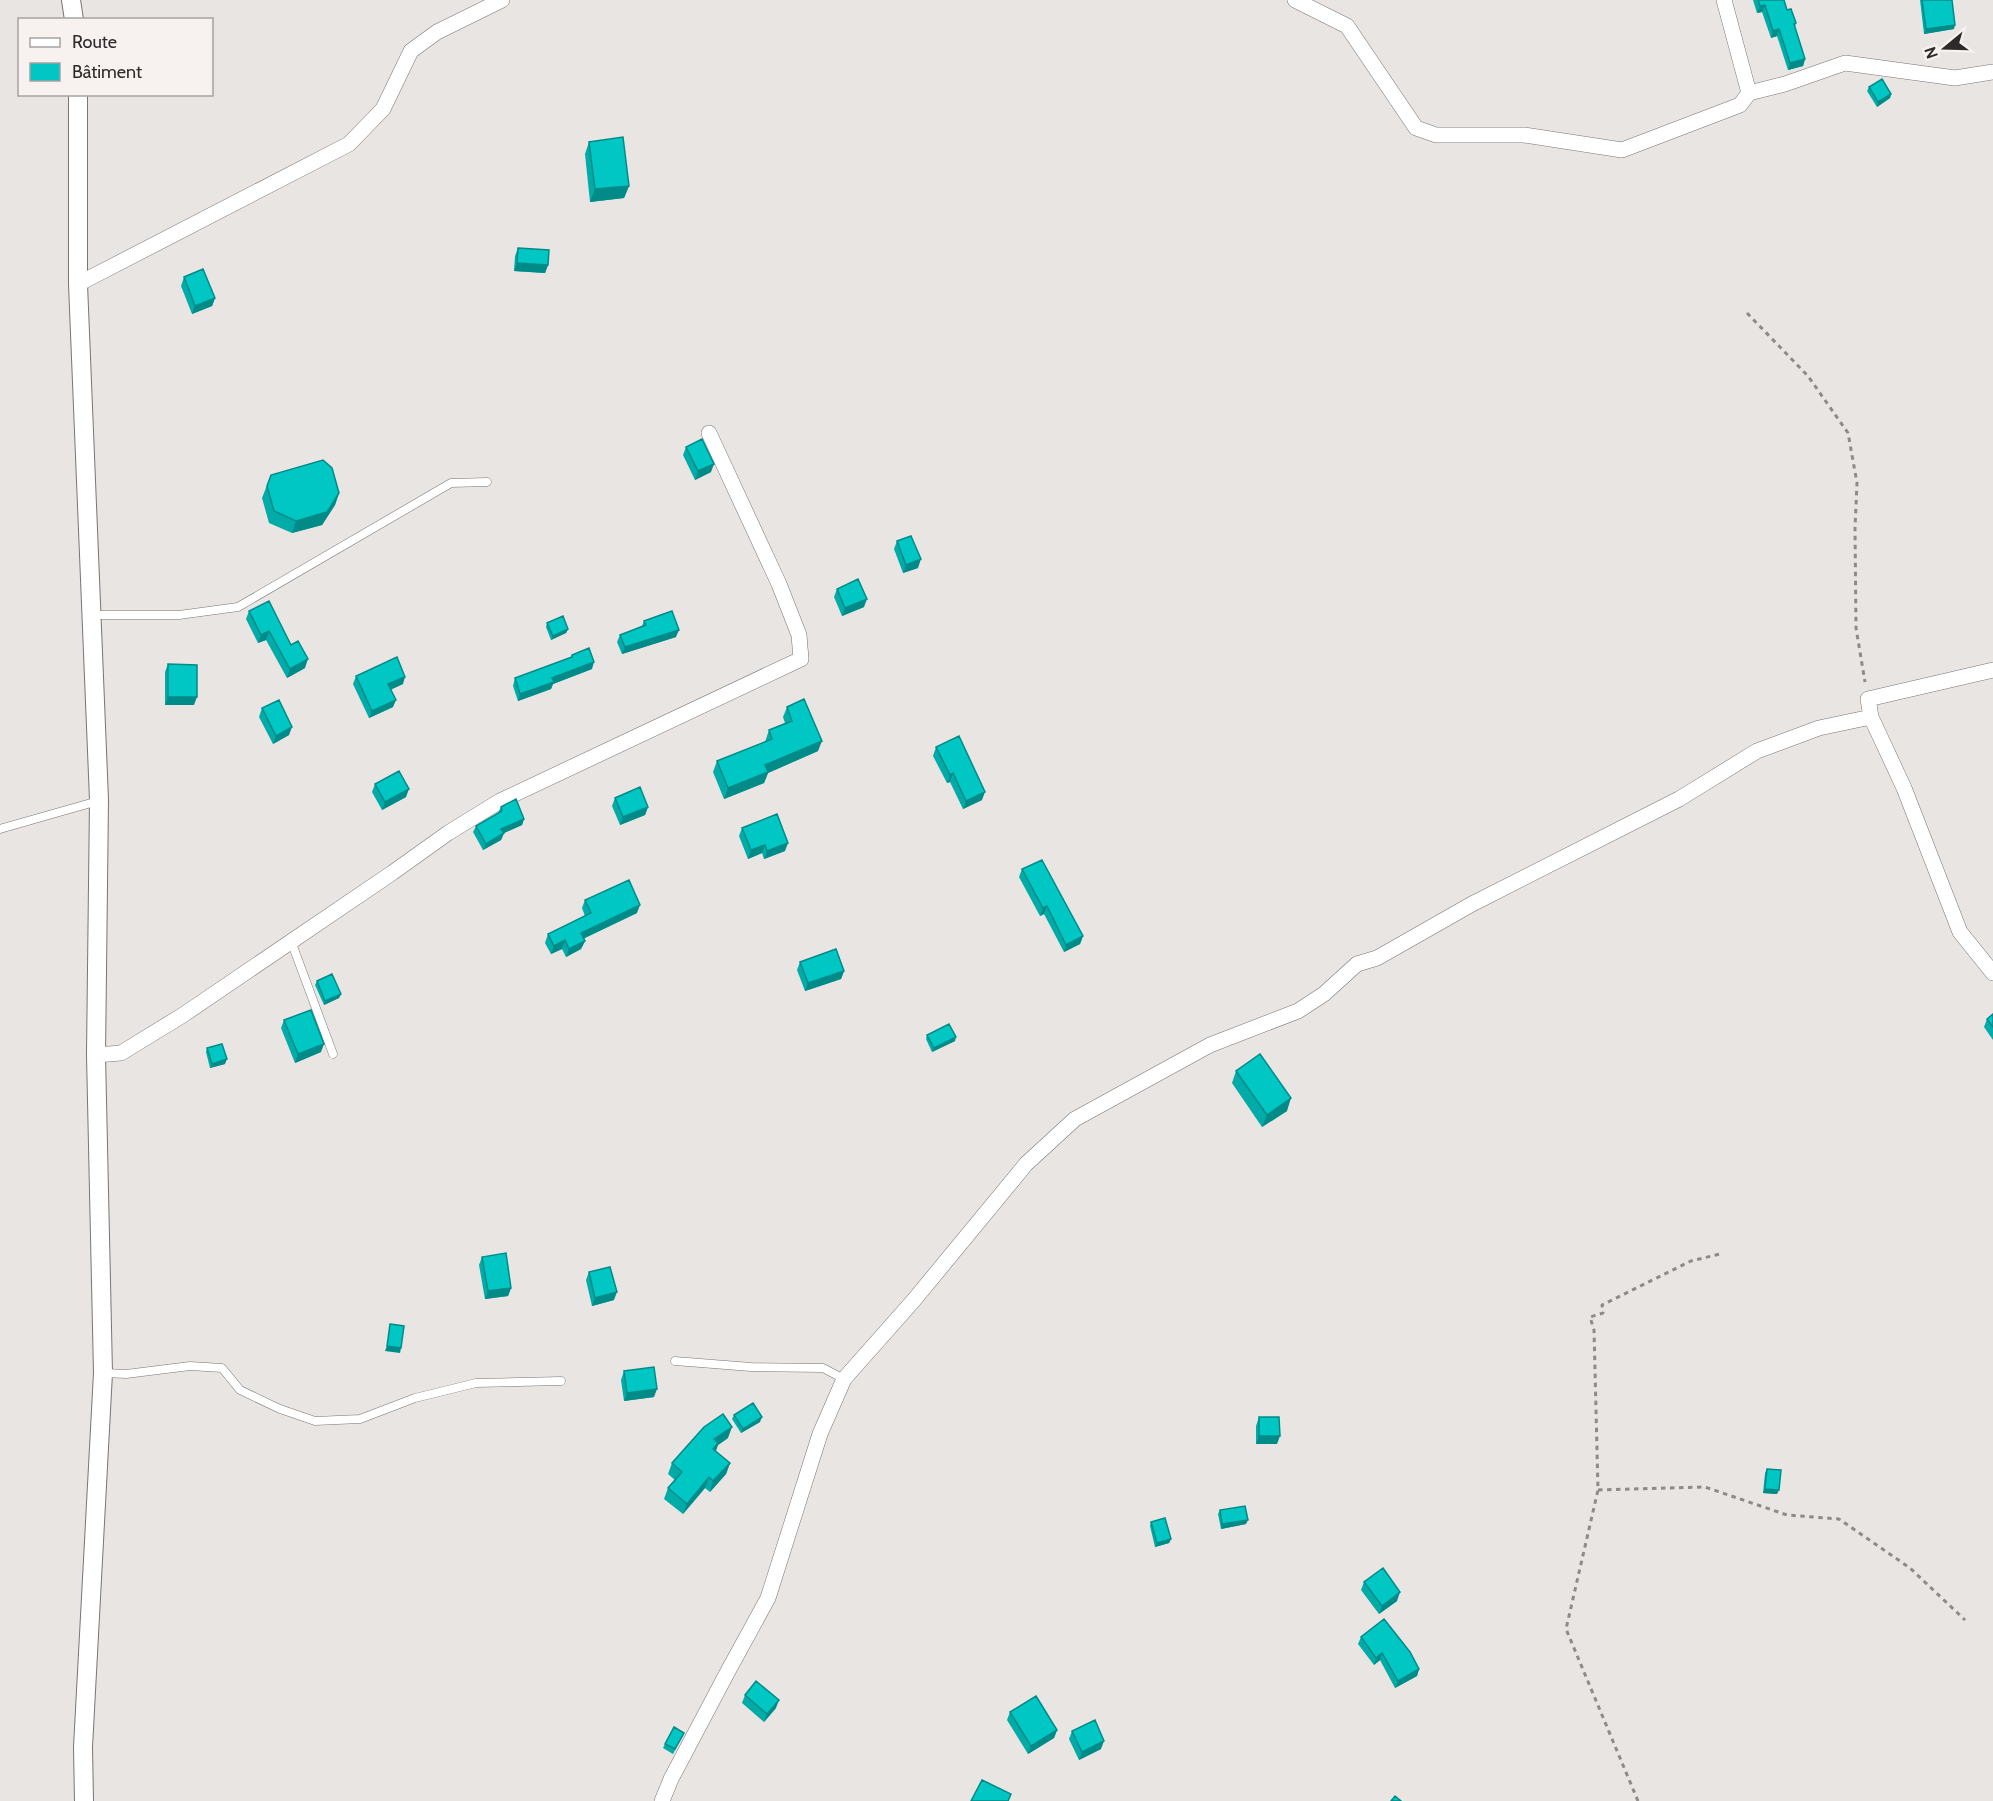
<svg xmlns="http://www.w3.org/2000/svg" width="1993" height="1801" font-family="Cabin,sans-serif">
<rect width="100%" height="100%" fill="#e9e5e3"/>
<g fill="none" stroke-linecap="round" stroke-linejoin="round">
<g stroke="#797573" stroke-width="9">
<path id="service" d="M92,615H179L238,607L451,483L487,482
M0,829L98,801
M291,941L333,1054
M675,1361L751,1367L823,1368L844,1379
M104,1373L126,1374L190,1366L222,1368L240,1390L280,1409L315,1421L360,1419L415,1398L476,1383L561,1381"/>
</g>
<g stroke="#797573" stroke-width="16">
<path id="minor" d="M1295,0L1347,26L1416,128L1436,135H1524L1622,150L1740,105L1749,93L1724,0
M1749,93L1785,84L1845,63L1955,78L1993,72
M78,284L349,144L383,109L411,51L437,32L502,0
M1993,670L1868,699L1871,717L1904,788L1960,932L1993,973
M96,1055L121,1053L183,1015L392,873L448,833L500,801L801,659L799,635L779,584L709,433
M662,1801L671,1779L727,1673L768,1598L820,1434L844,1379L914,1300L1026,1164L1075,1119L1210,1045L1298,1011L1324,994L1357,964L1377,958L1472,904L1679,799L1757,751L1819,728L1871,717"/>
</g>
<g stroke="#797573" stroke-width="20">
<path id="tertiary" d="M71,0L74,20
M78,94V284L99,800L96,1055L103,1373L83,1747L84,1801"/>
</g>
<path stroke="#8d8b89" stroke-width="3" stroke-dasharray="4.5 4.5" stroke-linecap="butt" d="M1747,313L1808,376L1848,433L1857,483L1855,528L1856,628L1865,682
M1598,1490L1705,1487L1787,1515L1839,1519L1910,1568L1965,1620
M1638,1801L1566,1629L1598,1490L1594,1330L1590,1317L1603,1313L1602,1305L1691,1261L1720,1254"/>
<use href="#service" stroke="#fff" stroke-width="8"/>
<use href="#minor" stroke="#fff" stroke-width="15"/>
<use href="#tertiary" stroke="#fff" stroke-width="18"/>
</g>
<path fill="#00aba8" d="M1753,0H1784L1787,10L1796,23L1795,27L1805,59L1803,66L1788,70L1777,36L1771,38L1762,12L1757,13Z
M1920,0H1952L1954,29L1924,34Z
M1869,87L1891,94L1890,98L1877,107L1867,91Z
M589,142L629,186L624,198L590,202L585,154Z
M518,248L548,265L545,273L514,271L515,256Z
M184,277L215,298L212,306L192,314L181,286Z
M686,447L711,472L695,480L683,455Z
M271,475L339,493L335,505L322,525L292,533L269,523L262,498Z
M897,541L918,568L903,573L894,549Z
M837,589L864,607L842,616L834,597Z
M249,611L291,645L305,668L287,678L266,640L258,643L246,619Z
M644,621L676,637L622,654L617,642L620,635L642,626Z
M547,623L568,629L566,633L551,640L546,627Z
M572,655L592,669L553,684L551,689L518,701L513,686L515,678L571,657Z
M168,664L194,705H165V672Z
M356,676L403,684L391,689L393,707L369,718L353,684Z
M787,707L818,751L768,773L764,783L724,799L713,772L717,761L765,742L769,730L785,723L783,717Z
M262,708L289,735L273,744L259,717Z
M936,747L982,800L963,809L950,782L947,783L933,756Z
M375,784L406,797L382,810L372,792Z
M615,798L648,807L645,815L620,825L612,806Z
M501,807L524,819L522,825L504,833L501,840L483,850L473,832L476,826L498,813Z
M742,828L785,851L764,859L762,853L748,859L739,836Z
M1022,869L1083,936L1080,944L1064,952L1044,914L1040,916L1019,877Z
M585,900L637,913L583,939L585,941L581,949L566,957L562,949L551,954L545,943L548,934L585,916L582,908Z
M800,962L844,971L841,979L805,991L797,970Z
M317,981L341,994L339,998L324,1005L315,985Z
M1993,1014V1040L1984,1027L1987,1019Z
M284,1020L321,1052L295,1063L281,1028Z
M927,1035L955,1041L932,1052L926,1039Z
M207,1048L225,1064L210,1068L206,1052Z
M1236,1071L1287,1111L1262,1127L1232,1083Z
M482,1257L511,1288L508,1296L485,1299L479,1265Z
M589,1272L614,1300L592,1306L586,1280Z
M624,1371L654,1397L624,1401L621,1380Z
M734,1415L760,1422L741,1433L732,1419Z
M1259,1417L1277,1444H1256V1426Z
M728,1438L718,1445L716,1451L730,1463L726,1474L710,1492L705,1488L683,1514L664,1499L668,1488L675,1480L668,1474L672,1463Z
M1767,1469L1777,1494L1763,1493L1765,1473Z
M1220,1510L1246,1524L1221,1529L1218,1514Z
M1151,1522L1171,1539L1169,1543L1155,1547L1150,1526Z
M1364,1582L1397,1601L1379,1614L1361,1590Z
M1361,1637L1419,1669L1417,1676L1395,1688L1380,1660L1374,1665L1358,1644Z
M745,1695L776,1708L764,1722L742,1703Z
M1010,1712L1057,1730L1054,1738L1028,1754L1007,1720Z
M1072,1731L1101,1749L1079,1760L1069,1739Z
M684,1733L673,1754L663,1748L665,1744Z"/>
<path fill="#008b88" d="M1765,5L1762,12L1757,13L1760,6Z
M1955,25L1954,29L1924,34L1926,29Z
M1779,29L1777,36L1771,38L1773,31Z
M1805,59L1803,66L1788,70L1790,63Z
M1891,94L1890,98L1877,107L1878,102Z
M629,186L624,198L590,202L595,189Z
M517,263L548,265L545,273L514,271Z
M215,298L212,306L192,314L195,306Z
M714,464L711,472L695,480L698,471Z
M339,493L335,505L322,525L292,533L296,521Z
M921,559L918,568L903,573L906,565Z
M867,599L864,607L842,616L845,608Z
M568,629L566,633L551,640L553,636Z
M679,630L676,637L622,654L625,647Z
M269,631L266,640L258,643L261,635Z
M308,659L305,668L287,678L290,669Z
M594,662L592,669L553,684L551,689L518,701L520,694L552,678Z
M405,677L403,684L386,692L388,684Z
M168,697H197L194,705H165Z
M396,700L393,707L369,718L372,711Z
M292,727L289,735L273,744L276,736Z
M822,741L818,751L768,773L764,783L724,799L728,788L765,765Z
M953,773L950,782L947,783L950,775Z
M409,789L406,797L382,810L385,802Z
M985,792L982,800L963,809L966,801Z
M648,807L645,815L620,825L623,817Z
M524,819L522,825L504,833L501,840L483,850L486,844L501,829Z
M788,843L785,851L764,859L767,851Z
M765,845L762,853L748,859L751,850Z
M640,905L637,913L578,941L581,933Z
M1047,906L1044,914L1040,916L1043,908Z
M1083,936L1080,944L1064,952L1066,945Z
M565,940L562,949L551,954L554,946Z
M585,941L581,949L566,957L569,949Z
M844,971L841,979L805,991L808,983Z
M341,994L339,998L324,1005L325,1001Z
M956,1037L955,1041L932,1052L934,1048Z
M324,1044L321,1052L295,1063L298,1054Z
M227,1059L225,1064L210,1068L212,1064Z
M1291,1098L1287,1111L1262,1127L1267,1115Z
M511,1288L508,1296L485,1299L488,1291Z
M617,1292L614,1300L592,1306L595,1298Z
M387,1346L401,1348L400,1353L385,1351Z
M657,1389L654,1397L624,1401L627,1393Z
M762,1417L760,1422L741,1433L743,1429Z
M732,1427L728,1438L718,1445L714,1454L709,1460L714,1439Z
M1259,1436H1280L1277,1444H1256Z
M730,1463L726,1474L710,1492L713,1481Z
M709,1477L705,1488L683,1514L687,1504Z
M1765,1489L1779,1490L1777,1494L1763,1493Z
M1248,1520L1246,1524L1221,1529L1222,1524Z
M1171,1539L1169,1543L1155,1547L1157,1543Z
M1400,1592L1397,1601L1379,1614L1382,1606Z
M1382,1653L1380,1660L1374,1665L1376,1658Z
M1419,1669L1417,1676L1395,1688L1398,1681Z
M779,1700L776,1708L764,1722L767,1714Z
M1057,1730L1054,1738L1028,1754L1031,1746Z
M1104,1741L1101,1749L1079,1760L1082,1752Z"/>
<path fill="#00c7c3" stroke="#008b88" stroke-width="1.5" d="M1758,0H1784L1787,10L1791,9L1796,23L1794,24L1805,59L1790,63L1779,29L1773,31L1765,5L1760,6Z
M1922,0H1952L1955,25L1926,29Z
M1882,79L1891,94L1878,102L1869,87Z
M623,137L629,186L595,189L589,142Z
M518,248L549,250L548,265L517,263Z
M203,269L215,298L195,306L184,277Z
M702,439L714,464L698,471L686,447Z
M323,460L332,468L339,493L327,512L296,521L274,511L267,486L271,475Z
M911,536L921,559L906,565L897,541Z
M858,579L867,599L845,608L837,589Z
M269,601L291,645L298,641L308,659L290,669L269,631L261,635L249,611Z
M672,611L679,630L625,647L620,635L646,625L644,621Z
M563,616L568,629L553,636L547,623Z
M589,648L594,662L552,678L554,682L520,694L515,678L572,657V655Z
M397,657L405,677L388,684L396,700L372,711L356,676Z
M168,664L197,665V697H168Z
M804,699L822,741L765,765L768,772L728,788L717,761L772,739L769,730L792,721L787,707Z
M279,700L292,727L276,736L262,708Z
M959,736L985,792L966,801L953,773L950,775L936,747Z
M399,771L409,789L385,802L375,784Z
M640,787L648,807L623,817L615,798Z
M516,799L524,819L501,829L504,833L486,844L476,826L502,811L501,807Z
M777,814L788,843L767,851L765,845L751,850L742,828Z
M1042,860L1083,936L1066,945L1047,906L1043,908L1022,869Z
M629,880L640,905L581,933L585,941L569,949L565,940L554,946L548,934L591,913L585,900Z
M836,949L844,971L808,983L800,962Z
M332,974L341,994L325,1001L317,981Z
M311,1010L324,1044L298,1054L284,1020Z
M1993,1014V1027L1987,1019Z
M949,1024L956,1037L934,1048L927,1035Z
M222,1044L227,1059L212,1064L207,1048Z
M1260,1054L1291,1098L1267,1115L1236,1071Z
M506,1253L511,1288L488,1291L482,1257Z
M610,1267L617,1292L595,1298L589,1272Z
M390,1324L404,1326L401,1348L387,1346Z
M654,1367L657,1389L627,1393L624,1371Z
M753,1403L762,1417L743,1429L734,1415Z
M723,1414L732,1427L714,1439L718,1443L713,1449L730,1463L713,1481L709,1477L687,1504L668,1488L682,1472L672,1463L704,1427Z
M1259,1417H1279L1280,1436H1259Z
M1767,1469L1781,1470L1779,1490L1765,1489Z
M1245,1506L1248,1520L1222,1524L1220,1510Z
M1165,1518L1171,1539L1157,1543L1151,1522Z
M1383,1568L1400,1592L1382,1606L1364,1582Z
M1384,1619L1410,1652L1419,1669L1398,1681L1382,1653L1376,1658L1361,1637Z
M756,1681L779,1700L767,1714L745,1695Z
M1036,1696L1057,1730L1031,1746L1010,1712Z
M1095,1720L1104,1741L1082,1752L1072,1731Z
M674,1727L684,1733L675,1749L665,1744Z
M982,1780L1011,1794L1008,1801H971Z
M1395,1796L1401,1801H1391Z"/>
<rect x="18" y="18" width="195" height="78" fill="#f7f2f0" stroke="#a6a2a1" stroke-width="1.5"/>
<rect x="30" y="38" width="30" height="9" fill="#ffffff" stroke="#a6a2a1" stroke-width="1.5"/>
<text x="72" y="48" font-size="18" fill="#2c2b2a">Route</text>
<rect x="30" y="63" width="30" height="18" fill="#00c7c3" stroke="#a6a2a1" stroke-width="1.5"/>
<text x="72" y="78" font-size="18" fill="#2c2b2a">Bâtiment</text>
<g transform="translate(1945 48) rotate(251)" stroke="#f7f2f0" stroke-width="4.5" paint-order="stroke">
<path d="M0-4.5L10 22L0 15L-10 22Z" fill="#2c2b2a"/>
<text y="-9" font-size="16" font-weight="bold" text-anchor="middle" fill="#2c2b2a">N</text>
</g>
</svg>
